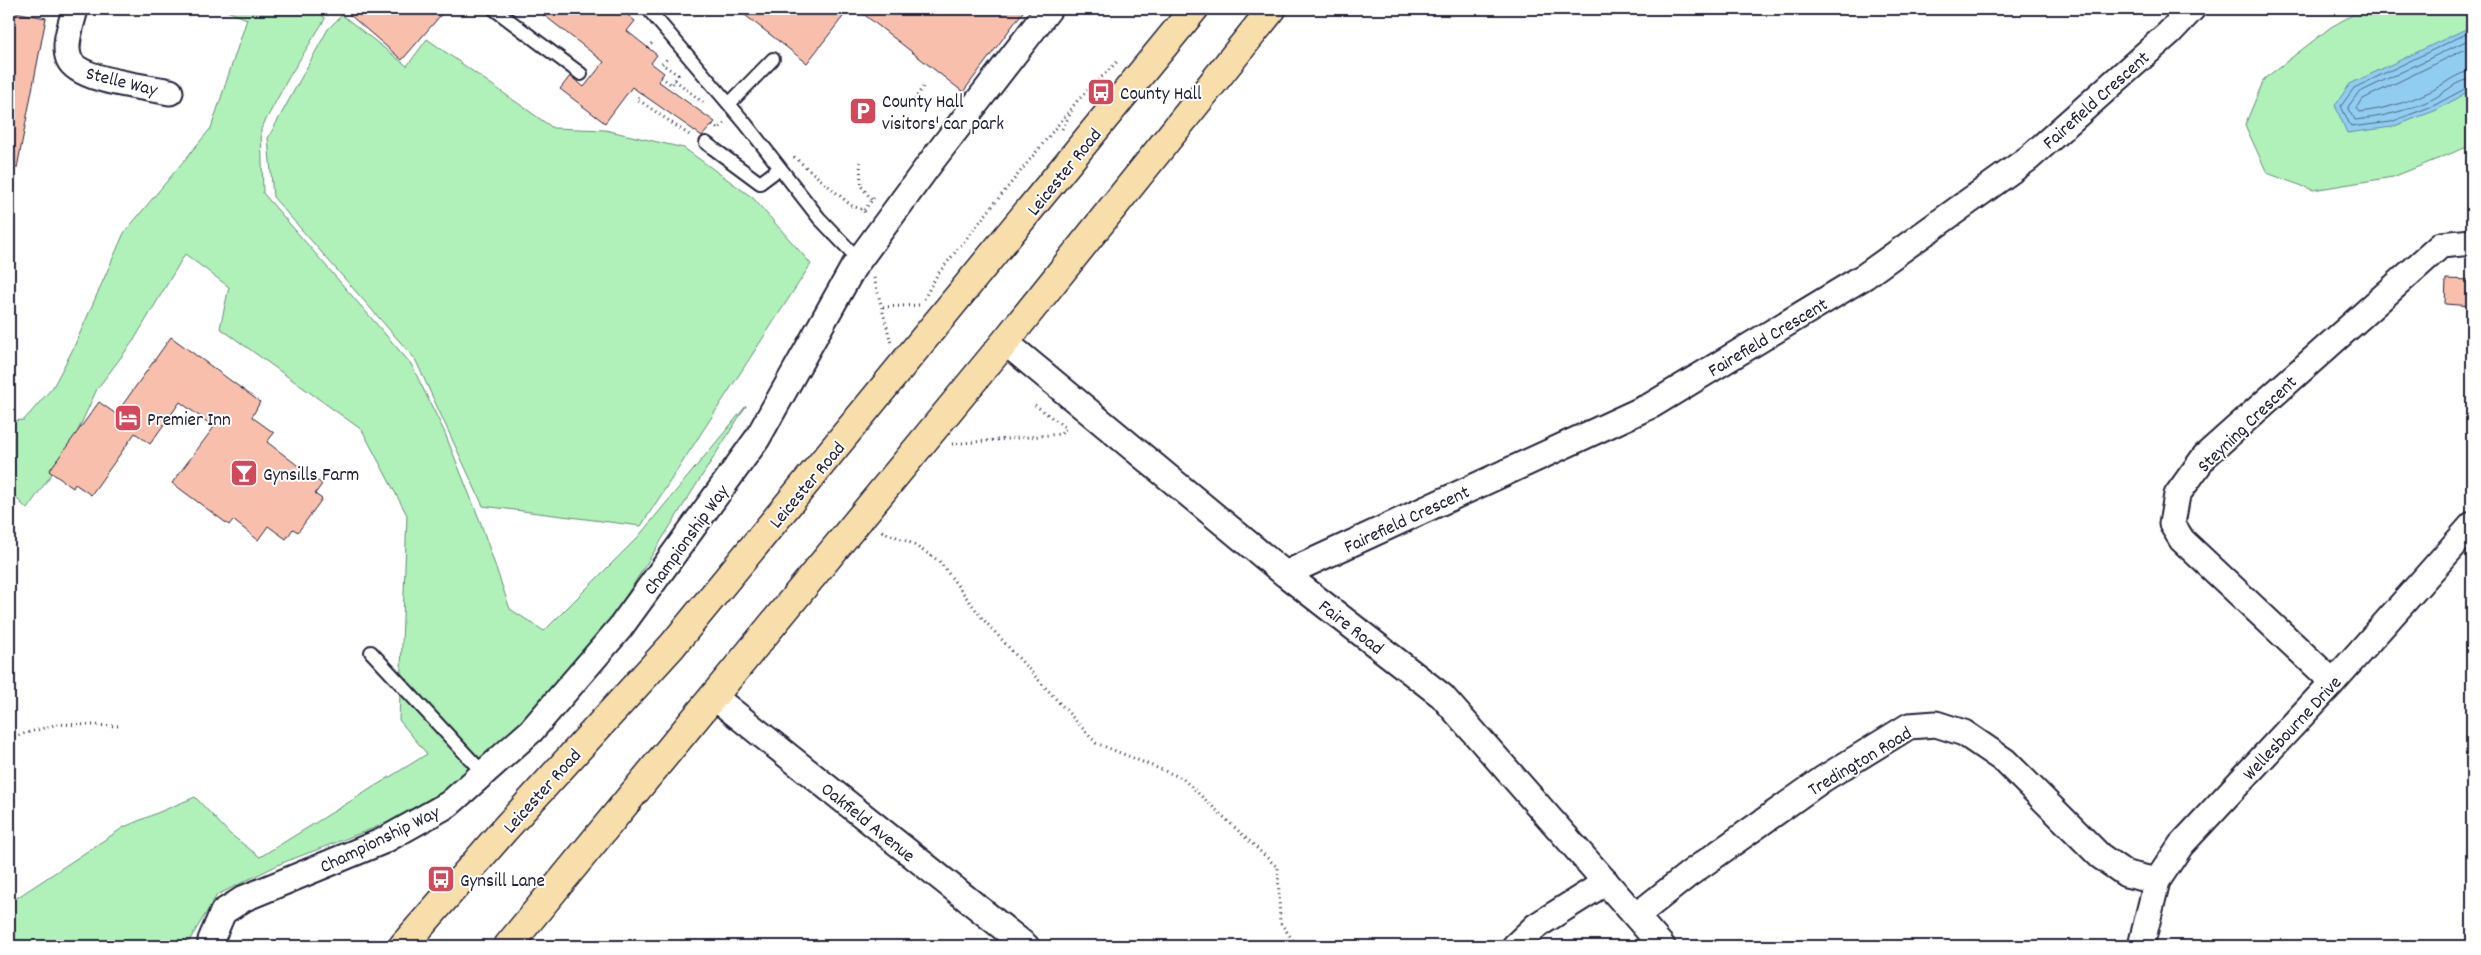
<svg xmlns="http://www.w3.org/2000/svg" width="2481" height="955" font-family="Dekko,sans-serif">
<rect width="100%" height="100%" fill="#fff"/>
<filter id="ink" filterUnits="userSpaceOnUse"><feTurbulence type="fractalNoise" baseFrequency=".02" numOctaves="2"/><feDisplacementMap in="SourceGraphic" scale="10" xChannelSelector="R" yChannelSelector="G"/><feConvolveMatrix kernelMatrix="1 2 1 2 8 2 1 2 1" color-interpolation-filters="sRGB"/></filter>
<g filter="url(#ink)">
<path fill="#aff1b9" stroke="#688a7a" d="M222,9H319L325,19L289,77L261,129L263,193L411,364L444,431L480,521L510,609L544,631L638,537L746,406L611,620L499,746L452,786L387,823L282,863L217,895L186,946H9V903L124,827L195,797L230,834L260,857L427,754L399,720L407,515L362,430L220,328L229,287L185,254L134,340L97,389L70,448L27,509L9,491V421L24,420L53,387L73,349L124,233L211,128L247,19Z
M2363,9H2472V145L2393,177L2313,190L2267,173L2245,125L2264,79L2331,27Z
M342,15L407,66L427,39L553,128L605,130L684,148L753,198L811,264L641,526L483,506L415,359L273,197L268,138L328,29Z"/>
<path fill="#91cdf1" stroke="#6589a8" d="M2472,26V89L2437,110L2392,127L2347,133L2335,105L2350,84Z"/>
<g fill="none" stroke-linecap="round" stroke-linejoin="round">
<path stroke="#4e6684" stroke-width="1" d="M2472,31L2354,88L2341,106L2351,127L2391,122L2435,105L2472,85
M2472,38L2358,93L2348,107L2355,120C2382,117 2406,111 2431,100C2444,94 2457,79 2472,79
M2472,46L2363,99L2357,108L2360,112C2384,109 2405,103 2427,93C2442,87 2456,72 2472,71"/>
</g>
<path fill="#f8c0ac" stroke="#22223b" d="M343,9H446L402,60Z
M536,9H620L635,21L627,31L657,55L651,63L664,73L658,81L715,122L702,136L632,87L605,123L560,89L570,76L584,87L604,62Z
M737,9H849L807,63Z
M857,9H1025L963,92Z
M9,11L46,18L17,168L9,167Z
M2446,279L2472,280V306L2445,304Z
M171,337L260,402L252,417L274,433L267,442L322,484L315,494L322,499L298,532L293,529L286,539L268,526L258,540L233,520L229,525L172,483L214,427L180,402L150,444L135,433L91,495L75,484L73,488L49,471L99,402L116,414Z"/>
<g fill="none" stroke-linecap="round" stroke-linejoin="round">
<g stroke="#22223b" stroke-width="16">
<path id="service" d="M494,9L581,74
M648,9L745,123L819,218L859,260
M729,104L773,59
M706,143L760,183L780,168
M371,652L485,775"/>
</g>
<g stroke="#22223b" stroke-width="29">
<path id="minor" d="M75,9C72,23 63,44 69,59C78,81 148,87 170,92
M1005,342L1285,574L1442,696L1662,946
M1285,574L1652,405L1865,276L2029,158L2169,33L2192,9
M2333,682L2182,540L2172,524L2177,495L2205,456L2441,245L2472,242
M713,696L1026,946
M1636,916L1689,874L1823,779L1909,726L1936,724L1964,733L2005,761L2100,856L2126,874L2157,881
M211,946V940L223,912L245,898L383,841L449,804L531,731L620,628L757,439L853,268L934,158L1049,9
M1515,946L1536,926L1606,882
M2141,946L2157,881L2181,845L2333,682L2472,525"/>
</g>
<g stroke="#22223b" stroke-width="31">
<path id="trunk" d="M403,946L504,830L672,646L1194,9
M508,946L1005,342L1272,9"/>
</g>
<path stroke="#22223b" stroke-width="3" stroke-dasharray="1 4" stroke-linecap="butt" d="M648,48L654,40
M661,77L672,85L678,75L662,64L669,57
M675,80L706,105
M642,93L637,99L691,136
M909,100H914L923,87
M712,125L718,129L725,123
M1062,129L1072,111
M794,157L852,206L864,210L865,215
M860,162L861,186L872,200
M864,210L874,198
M874,278L891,343
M924,299L937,275L1078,100L1117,62
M883,307L920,305
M952,444L1061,434L1066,428L1035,405
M882,531L911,543L939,561L982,618L1096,743L1182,778L1278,868L1280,922L1297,946
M9,738L58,724L121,726"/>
<use href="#service" stroke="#fff" stroke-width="12"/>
<use href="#minor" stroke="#fff" stroke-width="25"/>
<use href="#trunk" stroke="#f8deab" stroke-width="28"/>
</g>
</g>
<defs>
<g id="bus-square" transform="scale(1.4375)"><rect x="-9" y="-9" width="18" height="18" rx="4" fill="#d1495b" stroke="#fff"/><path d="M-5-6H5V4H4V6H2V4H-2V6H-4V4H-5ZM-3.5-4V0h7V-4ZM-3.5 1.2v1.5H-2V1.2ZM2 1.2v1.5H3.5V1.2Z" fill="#fff"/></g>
<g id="parking-square" transform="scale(1.4375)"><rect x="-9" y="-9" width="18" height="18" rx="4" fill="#d1495b" stroke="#fff"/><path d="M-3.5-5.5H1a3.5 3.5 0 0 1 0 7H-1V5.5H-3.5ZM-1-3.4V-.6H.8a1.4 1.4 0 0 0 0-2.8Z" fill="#fff"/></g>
<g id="hotel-square" transform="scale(1.4375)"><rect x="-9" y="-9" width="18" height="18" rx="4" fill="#d1495b" stroke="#fff"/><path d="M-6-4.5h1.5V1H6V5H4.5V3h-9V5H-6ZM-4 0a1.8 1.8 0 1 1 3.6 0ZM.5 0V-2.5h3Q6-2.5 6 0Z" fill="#fff"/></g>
<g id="bar-square" transform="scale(1.4375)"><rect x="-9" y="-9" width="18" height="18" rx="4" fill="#d1495b" stroke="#fff"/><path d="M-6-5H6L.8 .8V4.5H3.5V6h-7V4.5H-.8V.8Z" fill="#fff"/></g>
</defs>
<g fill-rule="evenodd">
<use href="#bus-square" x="1101" y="92"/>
<use href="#parking-square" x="863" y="111"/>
<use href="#hotel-square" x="128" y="418"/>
<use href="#bar-square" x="244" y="473"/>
<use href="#bus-square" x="441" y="879"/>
</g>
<g text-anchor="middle" stroke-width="4" stroke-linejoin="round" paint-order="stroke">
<g font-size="19" fill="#22223b" stroke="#fff">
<text transform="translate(122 80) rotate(14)" y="7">Stelle Way</text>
<text transform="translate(2095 99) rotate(-42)" y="7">Fairefield Crescent</text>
<text transform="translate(1063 171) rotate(-51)" y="7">Leicester Road</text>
<text transform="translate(1767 336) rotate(-31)" y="7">Fairefield Crescent</text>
<text transform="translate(2246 423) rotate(-44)" y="7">Steyning Crescent</text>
<text transform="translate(806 484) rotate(-50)" y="7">Leicester Road</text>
<text transform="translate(1406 518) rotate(-25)" y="7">Fairefield Crescent</text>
<text transform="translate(685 539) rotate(-54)" y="7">Championship Way</text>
<text transform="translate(1352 626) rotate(38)" y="7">Faire Road</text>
<text transform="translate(2291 727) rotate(-47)" y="7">Wellesbourne Drive</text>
<text transform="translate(1859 760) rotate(-31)" y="7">Tredington Road</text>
<text transform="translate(541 790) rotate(-48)" y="7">Leicester Road</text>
<text transform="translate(869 821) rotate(39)" y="7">Oakfield Avenue</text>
<text transform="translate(379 838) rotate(-26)" y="7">Championship Way</text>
</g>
<g font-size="19" fill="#22223b" stroke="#fff" text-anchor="start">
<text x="1120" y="99">County Hall</text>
<text x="882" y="107">County Hall<tspan x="882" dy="22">visitors' car park</tspan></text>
<text x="147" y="425">Premier Inn</text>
<text x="263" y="480">Gynsills Farm</text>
<text x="460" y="886">Gynsill Lane</text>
</g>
</g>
<rect width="2481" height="955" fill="none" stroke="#fff" stroke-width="30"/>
<rect x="15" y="15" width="2451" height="925" fill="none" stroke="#22223b" stroke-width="2" filter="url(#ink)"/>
</svg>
